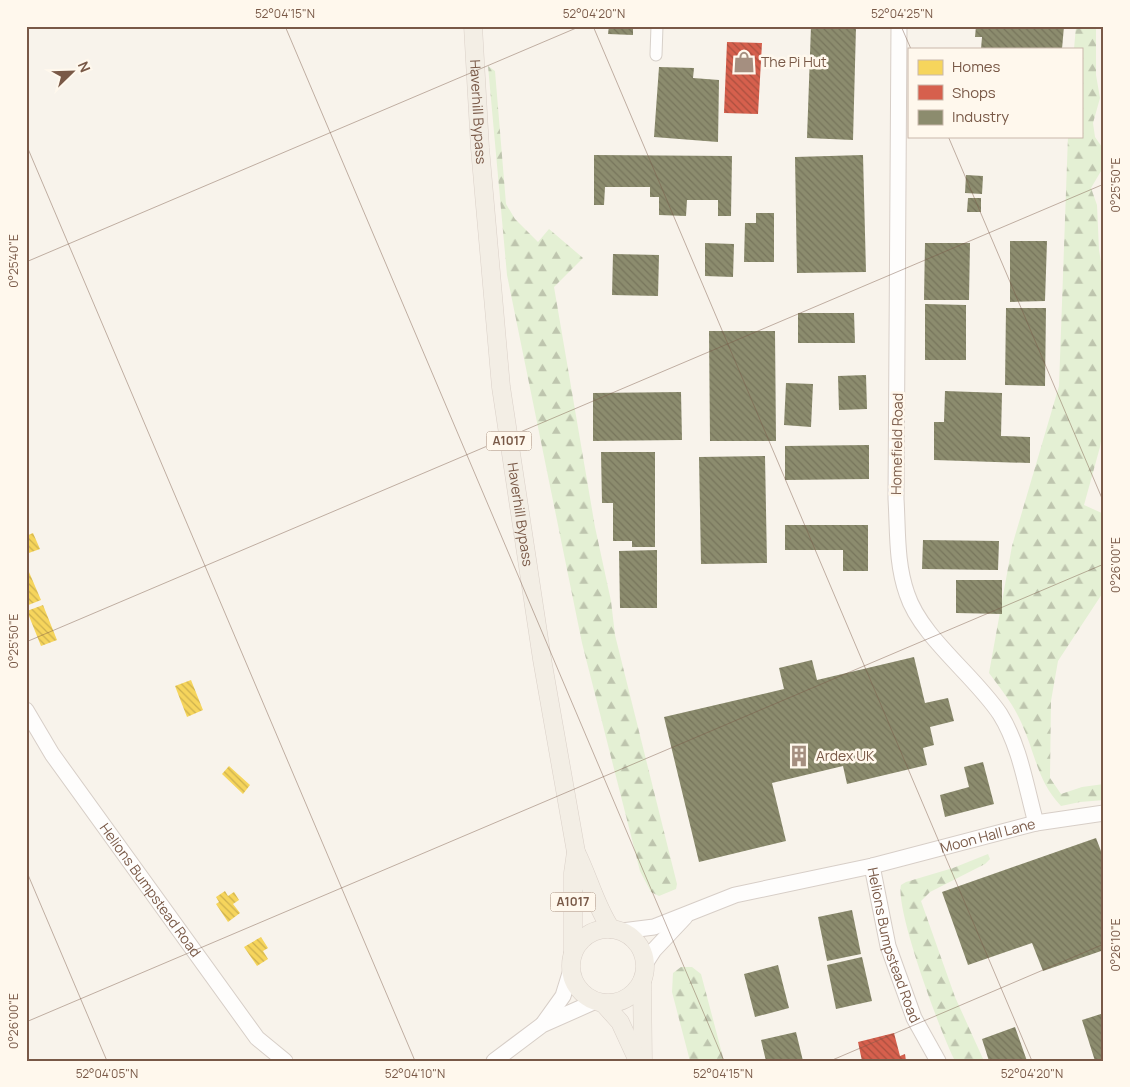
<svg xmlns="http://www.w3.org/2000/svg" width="1130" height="1087" font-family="Manrope,sans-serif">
<defs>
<pattern id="forest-firs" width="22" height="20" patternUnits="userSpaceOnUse" patternTransform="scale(1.25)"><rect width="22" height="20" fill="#e4f0d4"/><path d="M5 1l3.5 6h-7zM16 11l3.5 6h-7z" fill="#bec5ae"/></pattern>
<pattern id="homes-back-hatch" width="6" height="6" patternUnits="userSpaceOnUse" patternTransform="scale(1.25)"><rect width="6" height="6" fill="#f6d55c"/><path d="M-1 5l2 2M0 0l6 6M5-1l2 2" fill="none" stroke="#ccb04e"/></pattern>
<pattern id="shops-back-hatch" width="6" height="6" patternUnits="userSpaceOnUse" patternTransform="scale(1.25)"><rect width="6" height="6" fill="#d6604d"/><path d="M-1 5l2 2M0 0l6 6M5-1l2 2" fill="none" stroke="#aa4f3f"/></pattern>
<pattern id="industry-back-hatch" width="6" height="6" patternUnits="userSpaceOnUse" patternTransform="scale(1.25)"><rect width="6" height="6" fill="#8c8c6e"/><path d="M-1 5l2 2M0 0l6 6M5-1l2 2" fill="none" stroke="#77755c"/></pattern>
</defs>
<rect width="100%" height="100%" fill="#f8f3eb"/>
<path fill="url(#forest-firs)" d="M1076,26H1096V75L1100,98L1093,123L1095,137L1104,150V166L1091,188L1097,205L1099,250L1104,280V423L1100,447L1084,505L1104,514V591L1058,661L1051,701L1050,778L1061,794L1082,787L1104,784V800L1080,802L1061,806C1037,781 1035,752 1021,722C1013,704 1001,689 989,673L1012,546L1059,386L1068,136H1081V49H1074Z
M488,66L495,71L506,204L515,219L538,242L549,229L583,258L554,287L595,527L611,601L615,635L677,884L676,889L659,896L651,892L640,871L582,643L507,275Z
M988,854L990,859L985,864L930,892L921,901L955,997L984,1061H955C941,1034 895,910 901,885L906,882L953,868Z
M681,967H692L701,974L724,1061H690L672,992L673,973Z"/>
<path fill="url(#homes-back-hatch)" d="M33,533L40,549L26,554V536Z
M26,565L41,600L26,606Z
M43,605L57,640L41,646L27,611Z
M191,680L203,710L187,717L175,686Z
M229,766L250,785L243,794L222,774Z
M225,891L228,896L234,892L239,900L233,904L240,913L228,922L216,904L219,902L216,897Z
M261,937L268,948L263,951L268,959L257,966L244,947Z"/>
<path fill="url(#shops-back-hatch)" d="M727,42L762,43L758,114L724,113Z
M894,1033L900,1056L905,1054L906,1061H862L858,1042Z"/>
<path fill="url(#industry-back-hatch)" d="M609,26H633V35L608,34Z
M811,26L856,27L853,140L807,138Z
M976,26H1064L1062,49H981L982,37H975Z
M659,67L694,68L693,78L719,80L718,142L654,137Z
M594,155L732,156L731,216H718V200H687L686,216L659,215V197H650V187H605L604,205H594Z
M863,155L866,272L797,273L795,157Z
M966,175L983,176L982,194L965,193Z
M968,198H981V212H967Z
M756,213H774V262H744L745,223H756Z
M1010,241H1047L1045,301L1010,302Z
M705,243L734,244L733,277L705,276Z
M925,243H970L969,300H924Z
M613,254L659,255L658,296L612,295Z
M925,304L966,305V360H925Z
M1006,308H1046L1045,386L1005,385Z
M798,313H854L855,343H798Z
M709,331H775L776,441H710Z
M866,375L867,409L839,410L838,376Z
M786,383L813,384L811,427L784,425Z
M945,391L1002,393L1001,436L1030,437V463L934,460V422H944Z
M681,392L682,440L593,441V393Z
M869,445V479L785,480V446Z
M601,452H655V547H632V541H613V503H602Z
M765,456L767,563L701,564L699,457Z
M785,525H868V571H843V550H785Z
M923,540L999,541L998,570L922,569Z
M657,550V608H620L619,551Z
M956,580H1002V614L956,613Z
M914,657L925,703L948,698L954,721L930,727L934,745L923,748L927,765L847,784L843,766L772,783L786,841L699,862L664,717L784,689L779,668L812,660L817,680Z
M983,762L994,804L945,817L940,795L969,787L964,767Z
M1096,838L1104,859V950L1043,971L1032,943L968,965L942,892Z
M852,910L861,954L827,961L818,917Z
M862,957L872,1001L836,1009L827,965Z
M778,965L789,1008L755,1017L744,974Z
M1104,1013V1061H1095L1082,1020Z
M1015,1027L1027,1061H989L982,1039Z
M796,1032L803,1061H766L761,1040Z"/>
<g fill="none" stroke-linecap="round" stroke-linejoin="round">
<g stroke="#d7d0c9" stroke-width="13">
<path id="street" d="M656,55L657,26"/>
</g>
<g stroke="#d7cec7" stroke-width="17">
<g id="secondary">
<path d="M899,26L896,499C898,531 896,563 907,594C921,637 974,675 1000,714C1020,746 1026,787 1036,823"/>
<path id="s1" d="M26,710L52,754L257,1038L285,1061"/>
<path id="s2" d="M872,866L888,946L914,1018L938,1061"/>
<path id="s3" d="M622,931L654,927L735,895L872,866L1036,823L1104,813"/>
<path d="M645,964L654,950L685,917"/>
<path d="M543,1024L563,996L571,970"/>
<path d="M494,1061L542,1025L596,1001"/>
</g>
</g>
<g stroke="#dad0c8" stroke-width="19">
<g id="primary">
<path id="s4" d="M473,26L480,148L501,387L542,659L576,852C589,878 595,905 611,929"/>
<circle cx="608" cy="966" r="37"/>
<path d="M573,953V873L576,852"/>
<path d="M642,981L643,1061"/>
<path d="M603,1003L620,1022L638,1061"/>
</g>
</g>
<use href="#street" stroke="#fefdfc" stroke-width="11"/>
<use href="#secondary" stroke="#fefdfc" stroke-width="15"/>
<use href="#primary" stroke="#f3eee5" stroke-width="18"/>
</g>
<path fill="none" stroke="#795947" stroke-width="1" stroke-opacity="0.45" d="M285,26L724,1061M593,26L1032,1061M901,26L911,49M948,136L1104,503M26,144L415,1061M26,262L581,26M26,642L1104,184M26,870L107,1061M26,1022L1104,564M830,1061L1104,944"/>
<defs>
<g id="shop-bare" transform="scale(1.725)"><path d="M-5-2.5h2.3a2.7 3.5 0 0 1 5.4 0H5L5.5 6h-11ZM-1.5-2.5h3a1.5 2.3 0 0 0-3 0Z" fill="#a58f80" stroke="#fff8ed" stroke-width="2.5" paint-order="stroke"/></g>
<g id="building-bare" transform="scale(1.725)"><path d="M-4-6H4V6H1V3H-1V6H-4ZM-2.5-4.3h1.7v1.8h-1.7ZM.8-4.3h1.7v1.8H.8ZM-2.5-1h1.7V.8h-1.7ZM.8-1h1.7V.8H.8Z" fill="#a58f80" stroke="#fff8ed" stroke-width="2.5" paint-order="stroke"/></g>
</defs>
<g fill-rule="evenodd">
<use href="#shop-bare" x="744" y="62"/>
<use href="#building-bare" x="799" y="756"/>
</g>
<g text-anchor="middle" stroke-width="5" stroke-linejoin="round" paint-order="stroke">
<g fill="#fff8ed" stroke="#a18979" stroke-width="1">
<rect x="486.5" y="431.5" width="45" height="19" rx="4"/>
<rect x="550.5" y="892.5" width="45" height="19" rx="4"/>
</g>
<g font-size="12" font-weight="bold" fill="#795947">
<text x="509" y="445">A1017</text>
<text x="573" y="906">A1017</text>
</g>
<g font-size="14" fill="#795947" stroke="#fff8ed" text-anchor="start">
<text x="761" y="67">The Pi Hut</text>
<text x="816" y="761">Ardex UK</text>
</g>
<g font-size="14" fill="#795947" stroke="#fff8ed">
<text dy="5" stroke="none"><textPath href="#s4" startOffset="86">Haverhill Bypass</textPath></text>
<text transform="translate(897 444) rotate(-89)" y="5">Homefield Road</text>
<text dy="5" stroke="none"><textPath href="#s4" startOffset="491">Haverhill Bypass</textPath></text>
<text dy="5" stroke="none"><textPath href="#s3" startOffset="379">Moon Hall Lane</textPath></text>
<text dy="5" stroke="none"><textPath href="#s1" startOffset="219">Helions Bumpstead Road</textPath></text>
<text dy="5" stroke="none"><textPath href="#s2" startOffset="82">Helions Bumpstead Road</textPath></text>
</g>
</g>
<rect width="1130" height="1087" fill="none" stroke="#fff8ed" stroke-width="55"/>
<rect x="908" y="48" width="175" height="90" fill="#fff8ed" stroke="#c9b8ab"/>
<rect x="918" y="60" width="25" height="15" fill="#f6d55c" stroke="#c9b8ab"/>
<text x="952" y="72" font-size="15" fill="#795947">Homes</text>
<rect x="918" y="85" width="25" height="15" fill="#d6604d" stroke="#c9b8ab"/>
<text x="952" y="98" font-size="15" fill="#795947">Shops</text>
<rect x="918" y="110" width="25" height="15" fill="#8c8c6e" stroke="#c9b8ab"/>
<text x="952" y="122" font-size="15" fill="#795947">Industry</text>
<g transform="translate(72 72) rotate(67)" stroke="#fff8ed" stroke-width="4" paint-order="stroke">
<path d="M0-4L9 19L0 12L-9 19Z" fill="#795947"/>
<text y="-8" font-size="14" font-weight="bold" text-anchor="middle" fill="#795947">N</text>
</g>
<rect x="28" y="28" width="1074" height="1032" fill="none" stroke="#795947" stroke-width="2"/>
<g font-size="12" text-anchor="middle" fill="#795947">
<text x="285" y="18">52°04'15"N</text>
<text x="594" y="18">52°04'20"N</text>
<text x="902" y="18">52°04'25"N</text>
<text transform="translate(1116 185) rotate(-90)" y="4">0°25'50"E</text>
<text transform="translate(14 261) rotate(-90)" y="4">0°25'40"E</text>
<text transform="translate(1116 565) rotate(-90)" y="4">0°26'00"E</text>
<text transform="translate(14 641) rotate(-90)" y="4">0°25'50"E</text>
<text transform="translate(1116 945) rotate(-90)" y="4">0°26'10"E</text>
<text transform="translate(14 1021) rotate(-90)" y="4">0°26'00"E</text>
<text x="107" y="1078">52°04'05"N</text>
<text x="415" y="1078">52°04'10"N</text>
<text x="723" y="1078">52°04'15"N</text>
<text x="1032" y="1078">52°04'20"N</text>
</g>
</svg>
